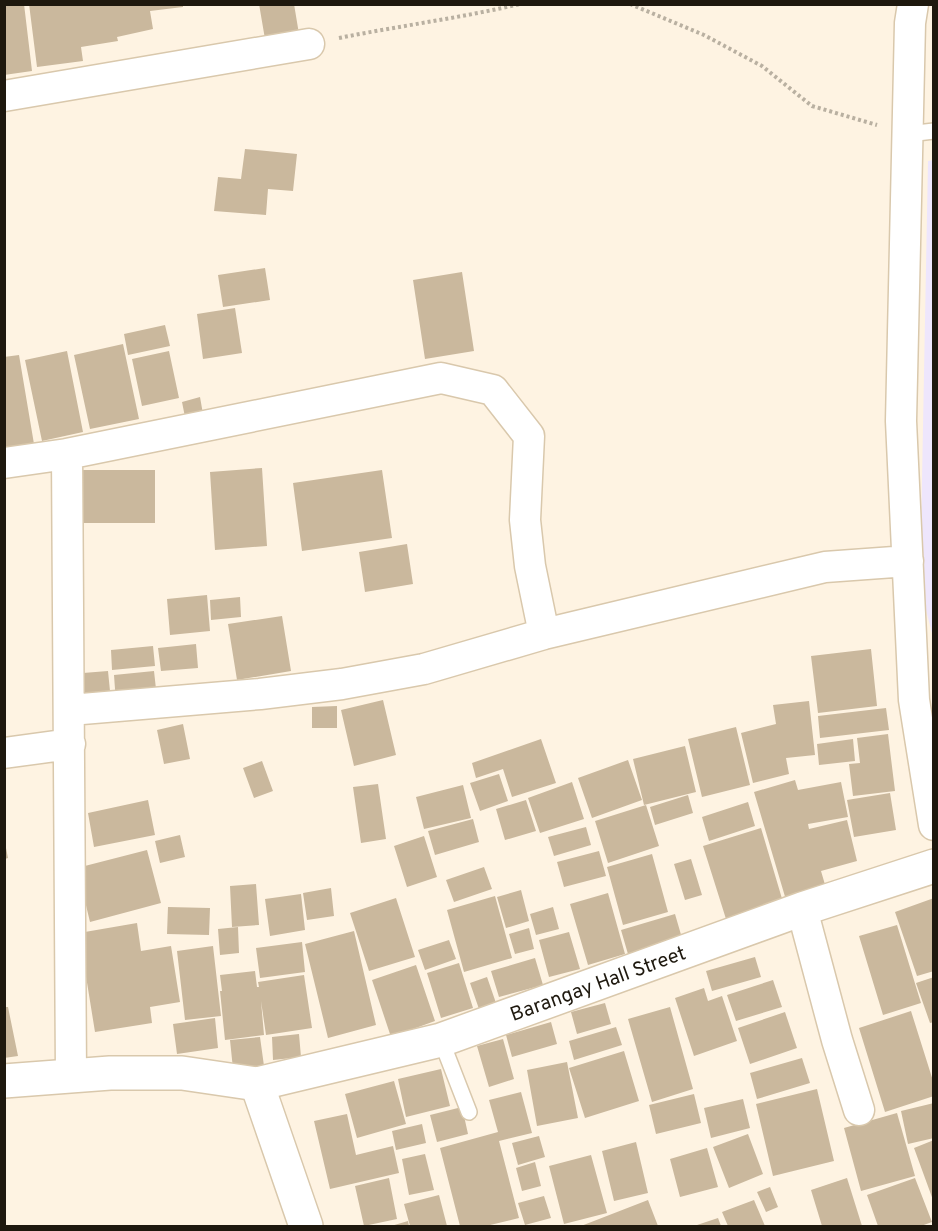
<svg xmlns="http://www.w3.org/2000/svg" width="938" height="1231" font-family="Overpass,sans-serif">
<rect width="100%" height="100%" fill="#fef3e2"/>
<path fill="#eee6fc" d="M933,160V637L920,587L928,161Z"/>
<path fill="#cab89d" d="M24,4L32,71L4,75V5Z
M29,4H183V7L150,11L153,29L117,37L118,41L81,47L83,61L37,67Z
M259,4H294L299,34L265,39Z
M245,149L297,154L293,191L268,189L266,215L214,211L218,177L241,179Z
M265,268L270,300L223,307L218,275Z
M462,272L474,351L425,359L413,280Z
M235,308L242,353L203,359L197,314Z
M165,325L170,346L128,355L124,334Z
M123,344L139,419L90,429L74,355Z
M67,351L83,432L42,441L25,360Z
M169,351L179,398L142,406L132,359Z
M19,355L34,444L4,449V357Z
M200,397L203,414L185,417L182,402Z
M262,468L267,546L215,550L210,472Z
M83,470H155V523H83Z
M382,470L392,538L302,551L293,483Z
M407,544L413,584L365,592L359,552Z
M207,595L210,631L170,635L167,599Z
M240,597L241,617L211,620L210,600Z
M282,616L291,671L237,680L228,624Z
M196,644L198,668L161,671L158,648Z
M153,646L155,666L112,670L111,650Z
M871,649L877,706L818,713L811,656Z
M108,671L111,701L86,704L83,673Z
M154,671L157,698L116,703L114,675Z
M383,700L396,755L354,766L341,710Z
M809,701L815,755L786,758L789,774L753,783L741,733L776,724L773,705Z
M337,706V728H312V707Z
M886,708L889,730L820,738L818,716Z
M183,724L190,759L164,764L157,730Z
M736,727L750,785L702,797L688,739Z
M888,734L895,791L853,796L849,764L860,763L857,738Z
M541,739L556,783L512,797L503,769L476,778L472,763Z
M853,739L855,761L819,765L817,744Z
M685,746L696,792L644,805L633,759Z
M628,760L642,800L592,818L578,778Z
M262,761L273,791L254,798L243,768Z
M499,774L508,801L480,811L470,783Z
M795,780L798,790L841,782L848,817L808,824L809,829L847,820L857,861L821,871L826,888L786,900L754,792Z
M572,782L584,819L540,833L528,798Z
M378,784L386,839L361,843L353,787Z
M463,785L471,818L424,829L416,797Z
M890,793L896,830L854,837L847,800Z
M688,795L693,813L655,825L650,807Z
M148,800L155,835L94,847L88,813Z
M526,800L536,831L505,840L496,809Z
M748,802L755,826L709,841L702,817Z
M646,805L659,846L608,863L595,821Z
M473,819L479,842L435,855L428,831Z
M586,827L591,845L554,856L548,837Z
M761,828L783,902L726,919L703,846Z
M180,835L185,857L160,863L155,841Z
M424,836L437,877L407,887L394,846Z
M5,843L8,858L5,859Z
M147,850L161,903L90,922L77,868Z
M599,851L606,876L564,887L557,862Z
M652,854L668,912L623,925L607,867Z
M691,859L702,895L685,900L674,864Z
M484,867L492,889L454,902L446,880Z
M256,884L259,925L232,927L230,886Z
M331,888L334,916L307,920L303,893Z
M521,890L529,921L506,928L497,897Z
M608,893L625,954L588,965L570,904Z
M301,894L305,930L270,936L265,899Z
M495,896L512,958L464,972L447,910Z
M396,898L415,957L369,971L350,913Z
M934,898V971L917,976L895,912Z
M168,907L210,908L209,935L167,934Z
M553,907L559,929L536,935L530,914Z
M675,914L684,945L630,961L621,930Z
M137,923L141,951L171,946L180,1002L150,1007L152,1023L95,1032L79,933Z
M897,925L921,1003L883,1015L859,936Z
M238,927L239,953L220,955L218,929Z
M529,928L534,949L515,954L509,934Z
M354,931L376,1025L328,1038L305,944Z
M569,932L580,969L549,977L539,940Z
M449,940L456,959L425,970L418,950Z
M302,942L305,972L260,978L256,948Z
M213,946L221,1016L185,1020L177,951Z
M755,957L761,977L712,991L706,971Z
M535,958L543,985L499,997L491,971Z
M459,963L473,1008L441,1018L427,973Z
M416,965L435,1021L391,1037L372,980Z
M255,971L257,987H259L258,982L304,975L312,1028L266,1035L261,1001L264,1035L225,1040L220,991H222L220,975Z
M487,977L496,1003L479,1009L470,983Z
M934,977V1022L930,1023L916,983Z
M773,980L782,1007L736,1021L727,995Z
M704,988L708,1001L722,996L737,1041L694,1056L675,998Z
M605,1003L611,1024L577,1034L571,1012Z
M4,1007H8L18,1056L4,1058Z
M670,1007L693,1089L652,1102L628,1019Z
M911,1011L934,1084V1096L885,1112L859,1028Z
M785,1012L797,1048L750,1064L738,1028Z
M215,1018L218,1048L177,1054L173,1024Z
M551,1022L557,1044L512,1057L506,1035Z
M616,1027L622,1045L574,1060L569,1041Z
M299,1034L301,1057L273,1060L272,1037Z
M260,1037L264,1066L233,1069L230,1040Z
M503,1039L514,1079L489,1087L477,1046Z
M624,1051L639,1101L585,1118L569,1068Z
M802,1058L810,1083L757,1099L750,1073Z
M567,1062L578,1118L537,1126L527,1070Z
M441,1069L450,1106L406,1117L398,1079Z
M394,1081L406,1124L357,1138L345,1094Z
M817,1089L834,1161L773,1176L756,1104Z
M521,1092L532,1133L499,1141L519,1218L486,1226H460L440,1148L498,1132L489,1100Z
M694,1094L701,1123L656,1134L649,1105Z
M743,1099L750,1128L711,1138L704,1108Z
M934,1103V1138L908,1144L901,1111Z
M462,1107L468,1134L437,1142L430,1115Z
M897,1113L915,1176L861,1191L844,1128Z
M347,1114L356,1155L393,1146L399,1173L330,1189L314,1121Z
M422,1124L426,1143L396,1150L392,1131Z
M748,1134L763,1174L729,1188L713,1147Z
M539,1136L545,1157L518,1165L512,1143Z
M934,1140V1200H933L914,1148Z
M636,1142L648,1193L614,1201L602,1151Z
M707,1148L718,1187L680,1197L670,1159Z
M425,1154L434,1190L409,1195L402,1159Z
M591,1155L607,1213L564,1224L549,1166Z
M535,1162L541,1186L522,1191L516,1168Z
M389,1178L397,1219L364,1226L355,1186Z
M847,1178L862,1226H822L811,1190Z
M915,1178L932,1222L921,1226H878L867,1195Z
M770,1187L778,1207L766,1212L757,1192Z
M439,1195L447,1226H410L404,1204Z
M544,1196L551,1218L525,1225L518,1203Z
M648,1200L658,1226H581Z
M754,1200L765,1226H728L722,1212Z
M718,1218L721,1226H694Z
M408,1221L409,1226H391Z"/>
<g fill="none" stroke-linecap="round" stroke-linejoin="round">
<g stroke="#d9c8ac" stroke-width="18">
<path id="lane" d="M908,134L934,131
M441,1040L469,1112"/>
</g>
<g stroke="#d9c8ac" stroke-width="33">
<path id="street" d="M913,4L910,23L901,421L914,700L934,825
M4,96L309,44
M67,454L71,1075
M4,463L67,454L441,378L493,390L529,436L525,520L530,566L544,634
M70,710L260,694L342,684L424,669L544,634L825,567L908,561
M4,753L70,744
M802,909L837,1040L859,1110"/>
</g>
<g stroke="#d9c8ac" stroke-width="36">
<g id="secondary">
<path id="s1" d="M4,1081L110,1073H182L257,1084L441,1040L802,909L934,866"/>
<path d="M257,1084L306,1226"/>
</g>
</g>
<path stroke="#b9b0a1" stroke-width="4" stroke-dasharray="3 3" stroke-linecap="butt" d="M630,4L704,35L762,66L812,106L877,125
M339,38C399,26 460,18 520,4"/>
<use href="#lane" stroke="#fff" stroke-width="15"/>
<use href="#street" stroke="#fff" stroke-width="30"/>
<use href="#secondary" stroke="#fff" stroke-width="33"/>
</g>
<g text-anchor="middle" stroke-width="6" stroke-linejoin="round" paint-order="stroke">
<g font-size="20" fill="#1e180e" stroke="#fef3e2">
<text dy="7" stroke="none"><textPath href="#s1" startOffset="610">Barangay Hall Street</textPath></text>
</g>
</g>
<rect width="938" height="1231" fill="none" stroke="#1e180e" stroke-width="12"/>
</svg>
